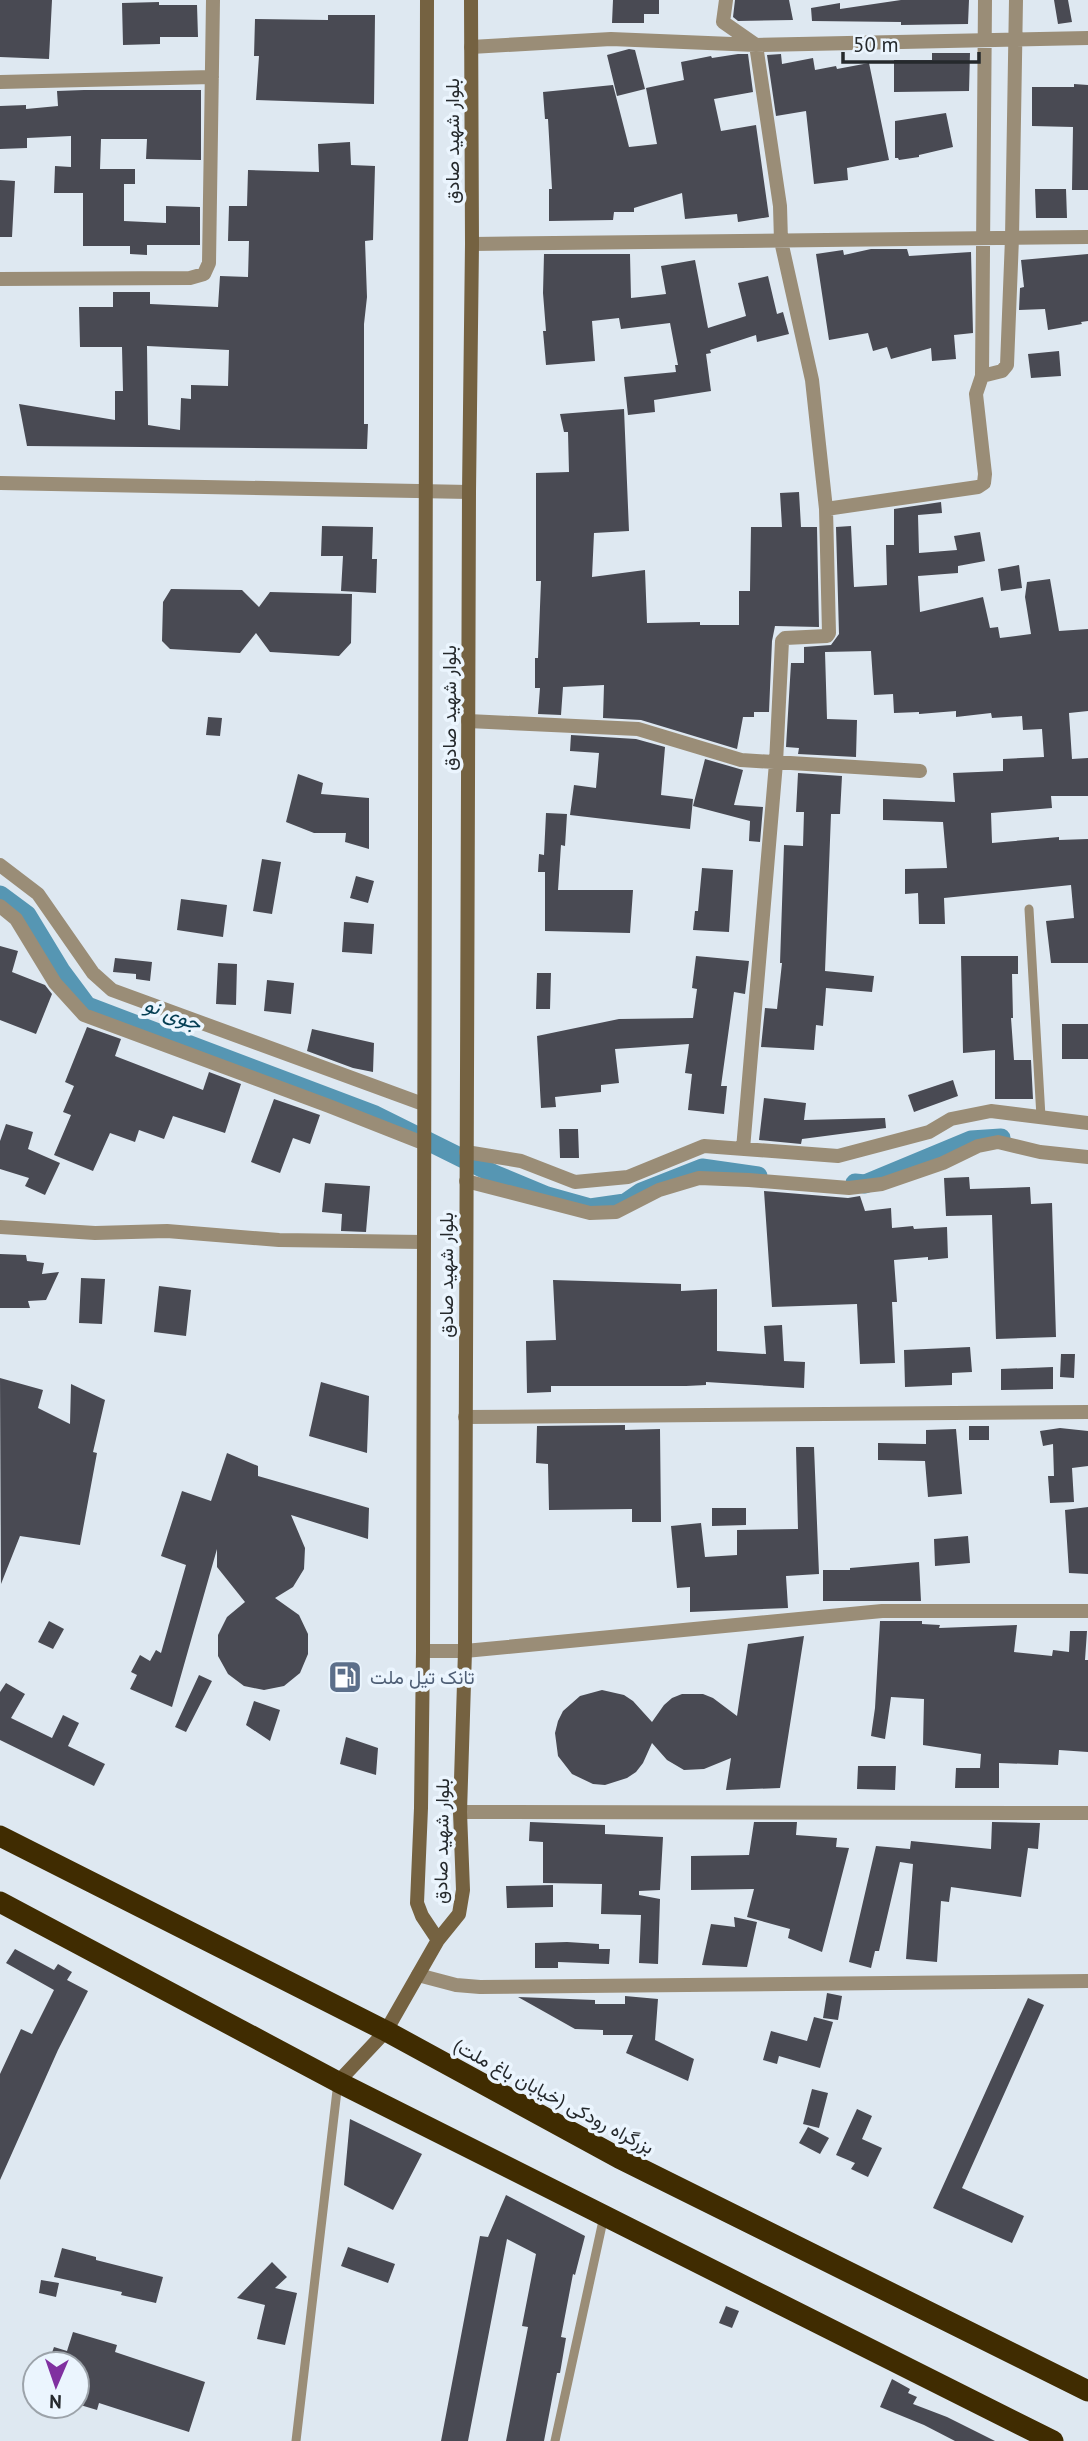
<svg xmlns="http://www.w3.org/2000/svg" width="1088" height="2441" font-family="'PT Sans',Vazirmatn,sans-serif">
<rect width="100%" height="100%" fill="#dee8f1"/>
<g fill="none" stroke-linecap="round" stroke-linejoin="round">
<path stroke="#5696b3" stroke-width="19" d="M0,895L27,915L61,971L87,1006L375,1115L494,1174L547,1196L590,1208L625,1203L641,1192L702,1168L758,1176
M855,1183L865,1184L971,1140L1001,1138"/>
</g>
<path fill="#494a53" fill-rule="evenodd" d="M0,0H52L49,59L0,57Z
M613,0H659V14H644V23H612Z
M735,0H789L793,20L738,21L733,17Z
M901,0H969L968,24L901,25V22L812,21L811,8L840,3V9Z
M1054,0H1068L1072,22L1058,24Z
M159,2V5H197L198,37H160V44L123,45L122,3Z
M328,15H375L374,104L256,100L259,56H254L255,19L328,20Z
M629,49L635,50L645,89L617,96L607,55Z
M932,53H970L969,91L894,92V60H932Z
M738,54H748L753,92L714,99L721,131L756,125L769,217L738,222L737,214L685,219L682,193L634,208V212H614L613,220L549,221V189H552L548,119H545L543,92L613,85L629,147L657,144L646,88L684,80L681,62L711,56L712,58Z
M781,54L782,64L813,58L815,70L836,66L837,69L869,63L889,160L847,168L848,180L814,184L806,111L776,116L767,55Z
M1074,84L1088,85V190H1072L1073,127L1032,126V87H1074Z
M84,90H201V160L146,159L147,139H101L100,169H135V184H124V221L166,223V206L200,207V245H147V255L130,254V246H83V193H54L55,166L71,167V136L27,138V148L0,149V106L26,105V109L58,106L57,91Z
M946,113L953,147L919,155V157L899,160L898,158H895V121Z
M350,142L351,165L375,166L373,240L365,241L367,297L364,324V424H368L367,449L27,446L19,404L115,420V391H123L122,347H80L79,307H113V292H150V304L218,307L220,276L248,277L249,241H228L229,206H247L248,170L319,172L318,144ZM147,346L229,350L228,386L191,385V399L181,398L180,430L148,425Z
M0,180L15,181L12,237H0Z
M1035,189H1066L1067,218H1036Z
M871,249H907L909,256L971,252L973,333L954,335L956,359L932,361L931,348L891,359L887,347L873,351L868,333L829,340L816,254L843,250L844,255Z
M544,254H630L631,298L666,294L661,266L695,260L708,328L746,316L738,283L768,276L777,314L783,312L789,334L757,342L756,335L710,350L711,353L706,354L711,391L654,400L655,412L628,415L624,377L676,372L675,365H678L670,323L621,329L619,318L592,321L595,361L546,365L543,331H546L543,293Z
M1088,254V321L1081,322L1082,324L1048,330L1045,309L1019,310L1020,288L1024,287L1021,260Z
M1059,351L1061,376L1031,378L1028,354Z
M624,409L629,531L594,533L592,577L645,570L647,623L700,622V625H739V591H750L751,527H782L780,493L799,492L801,527H817L819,627L775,626L772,641L769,712H754V717H743L737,749L641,720L603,718L604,685L563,687L561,715L538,714L540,688H535V658H538L541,581H536V473L569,472L568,432H564L560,414Z
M941,502L942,513L918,515L919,553L957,550L954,536L980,532L985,561L958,566V573L918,576L920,612L983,597L990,628L998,627L1000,638L1031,634L1025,597L1027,582L1050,579L1059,631L1088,629V711L1069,713L1072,759L1088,758V796H1051L1052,808L991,813L992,843L1059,837V840L1088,839V963H1051L1046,921L1074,918L1071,885L944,898L945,924H919L918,893L905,894V869L947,868L943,822L883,820V799L955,802L953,773L1003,771V759L1044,757L1042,729L1023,730L1022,716L992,718L991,713L956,717V711L919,714V712L894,713L893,694L874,695L871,651L825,652L827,719L857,720L856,757L798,754L799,748L786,747L791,663H804V647L831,645L839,634L836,527L851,526L854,587L887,585L886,545H894V509Z
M322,526L373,527L372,559H377L376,593L341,591L343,556H321Z
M1019,565L1022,588L1001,591L998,569Z
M171,589L242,590L259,607L270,592L352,594L351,643L339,656L270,652L256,633L240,653L170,649L162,641L163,602Z
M208,717L222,718L220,736L206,735Z
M571,735L636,739L665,747L661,795L693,799L690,829L570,815L574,785L596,788L599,753L570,751Z
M705,759L743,770L734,805L763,807L760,842L749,841L750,821L693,806Z
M798,773L842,776L840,814H831L825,971L874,976L872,992L826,988L823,1026L816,1025L814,1050L761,1047L765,1008L777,1009L782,963H780L784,845L803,846L804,812H796Z
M298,774L323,783L321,794L369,798V849L345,842L346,833H314L286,822Z
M546,813L567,814L565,846L561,845L558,890H633L630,933L545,931V872H538L539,854L544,855Z
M262,859L281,862L272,914L253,911Z
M702,868L733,870L729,932L693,930L695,911H698Z
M356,876L374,881L368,903L350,898Z
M181,899L227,905L223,937L177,930Z
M344,922L374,924L372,954L342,952Z
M0,946L18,951L12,972L45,985L52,994L36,1034L0,1020Z
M696,956L749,961L745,994L734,992L721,1086H727L724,1114L688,1110L692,1074L685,1073L689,1044L615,1049L619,1083L601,1085V1092L555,1097L556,1107L541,1108L537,1036L619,1019L693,1018L697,989L692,988Z
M961,956H1018V974H1012L1013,1018H1011L1014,1060H1031L1033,1099H995V1050L963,1053Z
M115,958L152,962L150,981L136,979V974L113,972Z
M218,963L237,964L236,1005L216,1004Z
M537,973H551L550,1009H536Z
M267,980L294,983L291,1014L264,1011Z
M1062,1024H1088V1059H1062Z
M87,1027L121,1039L115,1056L203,1090L209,1072L241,1084L225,1133L173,1116L164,1139L139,1130L135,1142L110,1133L93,1171L54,1155L71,1115L63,1112L74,1086L65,1082Z
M312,1029L374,1043L373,1072L353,1068L307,1051Z
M953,1080L958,1096L914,1112L908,1095Z
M764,1098L806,1103L804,1120L885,1118L886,1128L802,1139L801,1144L759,1140Z
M274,1099L320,1115L310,1144L293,1138L280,1173L251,1162Z
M6,1124L33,1132L28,1149L60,1163L45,1195L25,1186L29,1178L0,1169V1141Z
M559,1129H578L579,1158H560Z
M969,1177L970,1189L1030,1187L1031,1204L1052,1203L1056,1337L996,1339L992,1215L946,1216L944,1178Z
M325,1183L370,1186L366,1232L341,1231L342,1214L322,1212Z
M764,1191L848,1198L860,1196L865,1211L891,1208L892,1228L913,1226L914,1229L947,1227L948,1258L928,1260V1257L894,1260L897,1302H892L895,1363L860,1364L857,1304L772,1307Z
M0,1254L26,1255L27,1261L44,1263L42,1274L59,1272L46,1300L28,1301L30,1308H0Z
M81,1278L105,1279L102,1324L79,1323Z
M553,1280L681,1284V1291L717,1289V1351L766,1354L764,1326L782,1325L784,1361L805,1362L804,1388L706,1382V1385L686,1386H551V1392L527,1393L526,1341L556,1340Z
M159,1286L191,1290L186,1336L154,1332Z
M970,1347L972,1372L952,1373V1385L905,1387L904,1350Z
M1061,1354H1075L1074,1378L1060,1377Z
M1053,1367V1389L1001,1390V1369Z
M0,1378L43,1390L38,1408L70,1424L71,1384L105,1400L93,1452L97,1453L80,1545L20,1536L1,1584Z
M321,1382L369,1396L367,1453L309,1436Z
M625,1425V1430L660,1429L661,1522H632V1509L549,1510L548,1464L536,1463L537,1426Z
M969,1426H989V1440H969Z
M1060,1428L1088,1431V1466L1072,1468L1074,1502L1050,1503L1048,1476H1054L1053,1444L1043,1446L1040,1431Z
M956,1429L962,1494L928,1497L925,1461L878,1460V1443L926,1444V1430Z
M796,1447H814L819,1574L786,1576L788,1608L690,1612V1587L677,1588L671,1526L701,1523L705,1557L737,1555V1530L798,1529Z
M227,1453L258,1466V1476L369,1508L368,1539L291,1515L305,1548L304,1569L293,1587L275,1598L299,1615L308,1634V1654L300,1673L284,1686L264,1690L244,1686L228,1674L218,1656V1635L227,1617L245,1602L217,1567V1549L172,1707L130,1689L137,1675L131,1672L140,1655L150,1661L156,1650L161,1653L186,1565L161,1556L182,1491L211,1501Z
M1088,1507V1574L1069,1573L1065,1510Z
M712,1508H746V1525L712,1526Z
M968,1536L970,1563L935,1566L934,1539Z
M919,1562L921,1601H823V1570H850V1568Z
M49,1621L64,1629L53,1649L38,1642Z
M880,1621H922V1624L940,1625L939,1628L1017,1625L1014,1652L1052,1656L1053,1650L1069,1652L1070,1631H1087L1085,1660H1088V1752L1059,1750L1058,1765L999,1763V1788H955L956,1768H980L981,1754L923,1745L924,1699L891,1697L885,1739L871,1736L875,1708Z
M804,1636L780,1788L726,1790L731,1758L704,1769L684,1770L667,1760L652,1743L643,1763L636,1772L627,1778L605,1785L593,1784L572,1774L558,1756L555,1733L558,1721L563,1711L580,1696L602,1690L624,1695L633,1701L652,1722L664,1705L672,1698L682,1694H703L713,1698L737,1716L748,1644Z
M199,1675L212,1681L186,1732L175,1727Z
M6,1683L25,1694L11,1718L52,1738L63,1715L79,1723L68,1746L105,1764L94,1786L0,1740V1692Z
M254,1701L280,1710L270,1741L246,1725Z
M346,1737L378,1748L376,1775L340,1764Z
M858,1766H896L895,1790L857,1789Z
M530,1822L605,1825V1834L663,1837L660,1890L639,1891V1895L660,1899L658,1964L639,1963L641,1915L601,1914L602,1884L543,1883V1842L529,1841Z
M754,1822H797L796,1835L837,1838L836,1847L849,1848L822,1952L788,1938L790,1929L747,1917L754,1889L691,1890V1856L749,1855Z
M992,1822L1040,1823L1038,1849L1028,1848L1021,1897L951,1887L949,1902L941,1901L937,1962L906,1959L913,1864L900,1862L879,1951H875L871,1968L849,1962L876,1846L910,1849L911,1841L991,1849Z
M553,1885V1907L507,1908L506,1886Z
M734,1917L757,1922L747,1967L702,1965L711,1924L735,1927Z
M567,1942L599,1944V1949H610L609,1964L558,1962V1968H535V1943Z
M15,1949L54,1970L58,1964L72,1972L67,1980L88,1991L58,2050L0,2180V2074L21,2029L32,2034L54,1990L6,1963Z
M827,1993L842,1996L838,2020L823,2018Z
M625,1996L658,1999L655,2040L694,2059L688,2081L626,2053L633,2035H603V2030L575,2029L518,1997L595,2000V2004H625Z
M1028,1998L1044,2005L962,2188L1024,2216L1012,2243L933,2208Z
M814,2017L833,2022L820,2068L779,2056L777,2064L763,2060L771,2031L807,2041Z
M812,2089L828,2093L819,2128L803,2124Z
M857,2109L872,2116L862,2139L882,2148L868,2177L851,2169L855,2163L836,2155Z
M350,2119L422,2154L393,2210L344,2185Z
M808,2127L829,2138L820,2154L799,2143Z
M506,2195L585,2236L575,2275L573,2274L561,2337L566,2338L560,2373H557L544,2441H506L528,2327L522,2326L536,2254L507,2239L468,2441H441L480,2236L488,2237Z
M348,2247L395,2264L388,2283L341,2266Z
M62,2248L96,2257V2260L163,2277L156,2303L121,2295L122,2292L54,2277Z
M272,2262L287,2277L275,2288L297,2293L285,2345L257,2339L265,2305L237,2298Z
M41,2280L59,2283L56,2297L39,2293Z
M726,2306L739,2311L732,2328L719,2323Z
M73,2332L117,2345L115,2352L205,2382L189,2432L99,2403L97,2410L77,2404V2364H48L54,2347L67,2351Z
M892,2379L910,2389L908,2393L917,2397L913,2404L947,2417L995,2441H955L924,2425L880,2407Z"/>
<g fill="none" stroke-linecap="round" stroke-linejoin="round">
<path stroke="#9a8d77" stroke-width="9" d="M1029,909L1041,1117
M296,2441L338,2082
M555,2441L604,2216"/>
<path stroke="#9a8d77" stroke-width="14" d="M726,0L723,22L756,45L780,206L781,241L812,380L826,509L829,633L827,636L785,638L782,641L776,763L743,1149
M471,47L611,39L756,45L1088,38
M0,82L212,77
M472,244L1088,237
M0,279L190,278L204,274L209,263L213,0
M982,376L1002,371L1007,365L1012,238L1016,0
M0,483L469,492
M826,509L978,487L984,483L985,474L976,394L982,376L985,0
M468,721L638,729L741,760L920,771
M0,865L38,894L93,973L112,990L423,1104
M0,906L16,919L55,983L84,1015L329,1106L423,1143
M466,1152L521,1161L575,1182L628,1177L704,1146L838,1156L929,1132L951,1119L991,1111L1088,1123
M466,1181L590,1213L616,1212L659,1190L699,1178L749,1180L849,1188L882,1184L943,1163L978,1146L998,1142L1040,1152L1088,1157
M0,1227L95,1233L167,1231L279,1240L423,1242
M465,1417L1088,1412
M423,1651H465L882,1611H1088
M460,1812L1088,1813
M418,1975L456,1985L480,1987L1088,1981"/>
<path stroke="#756241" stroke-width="14" d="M427,0L423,1651L421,1808L417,1903L422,1916L438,1940
M338,2082L386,2031L438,1940L459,1914L463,1890L460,1812L465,1651L469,492L472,244L471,0"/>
<path stroke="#402c01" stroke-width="21" d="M0,1836L386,2031L619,2158L1088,2391
M0,1902L338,2082L1053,2441"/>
</g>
<defs>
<g id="fuel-square" transform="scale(1.75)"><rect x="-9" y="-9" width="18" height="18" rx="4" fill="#5c6f8a" stroke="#ebf5fe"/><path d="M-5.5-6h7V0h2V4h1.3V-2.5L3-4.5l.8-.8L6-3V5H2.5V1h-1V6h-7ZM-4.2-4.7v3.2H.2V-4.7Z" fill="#fff"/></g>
</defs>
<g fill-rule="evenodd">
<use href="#fuel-square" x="345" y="1677"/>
</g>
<g text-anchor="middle" stroke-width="7" stroke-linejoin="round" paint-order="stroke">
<g font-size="19" fill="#25292c" stroke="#ebf5fe">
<text transform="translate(452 141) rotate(-90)" y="7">بلوار شهید صادق</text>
<text transform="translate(449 708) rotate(-90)" y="7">بلوار شهید صادق</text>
<text transform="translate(446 1275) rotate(-90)" y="7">بلوار شهید صادق</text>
<text transform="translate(441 1841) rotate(-89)" y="7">بلوار شهید صادق</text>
<text transform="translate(554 2096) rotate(28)" y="7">بزرگراه رودکی (خیابان باغ ملت)</text>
</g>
<g font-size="19" fill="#4e5e75" stroke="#ebf5fe" text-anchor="start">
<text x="370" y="1684">تانک تیل ملت</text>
</g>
<g font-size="21" font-style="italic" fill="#043e53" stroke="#ebf5fe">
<text transform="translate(173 1014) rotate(21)" y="7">جوی نو</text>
</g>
</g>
<g transform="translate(56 2385) rotate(182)"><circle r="33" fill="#ebf5fe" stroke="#9ca3aa" stroke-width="2"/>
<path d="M0-5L12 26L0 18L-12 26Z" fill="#8030a0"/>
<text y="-10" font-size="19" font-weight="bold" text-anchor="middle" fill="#25292c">N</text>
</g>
<path d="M843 52v10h136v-10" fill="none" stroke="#25292c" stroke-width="3.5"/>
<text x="853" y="52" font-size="21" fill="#25292c" stroke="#ebf5fe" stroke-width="5" paint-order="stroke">50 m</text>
</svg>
